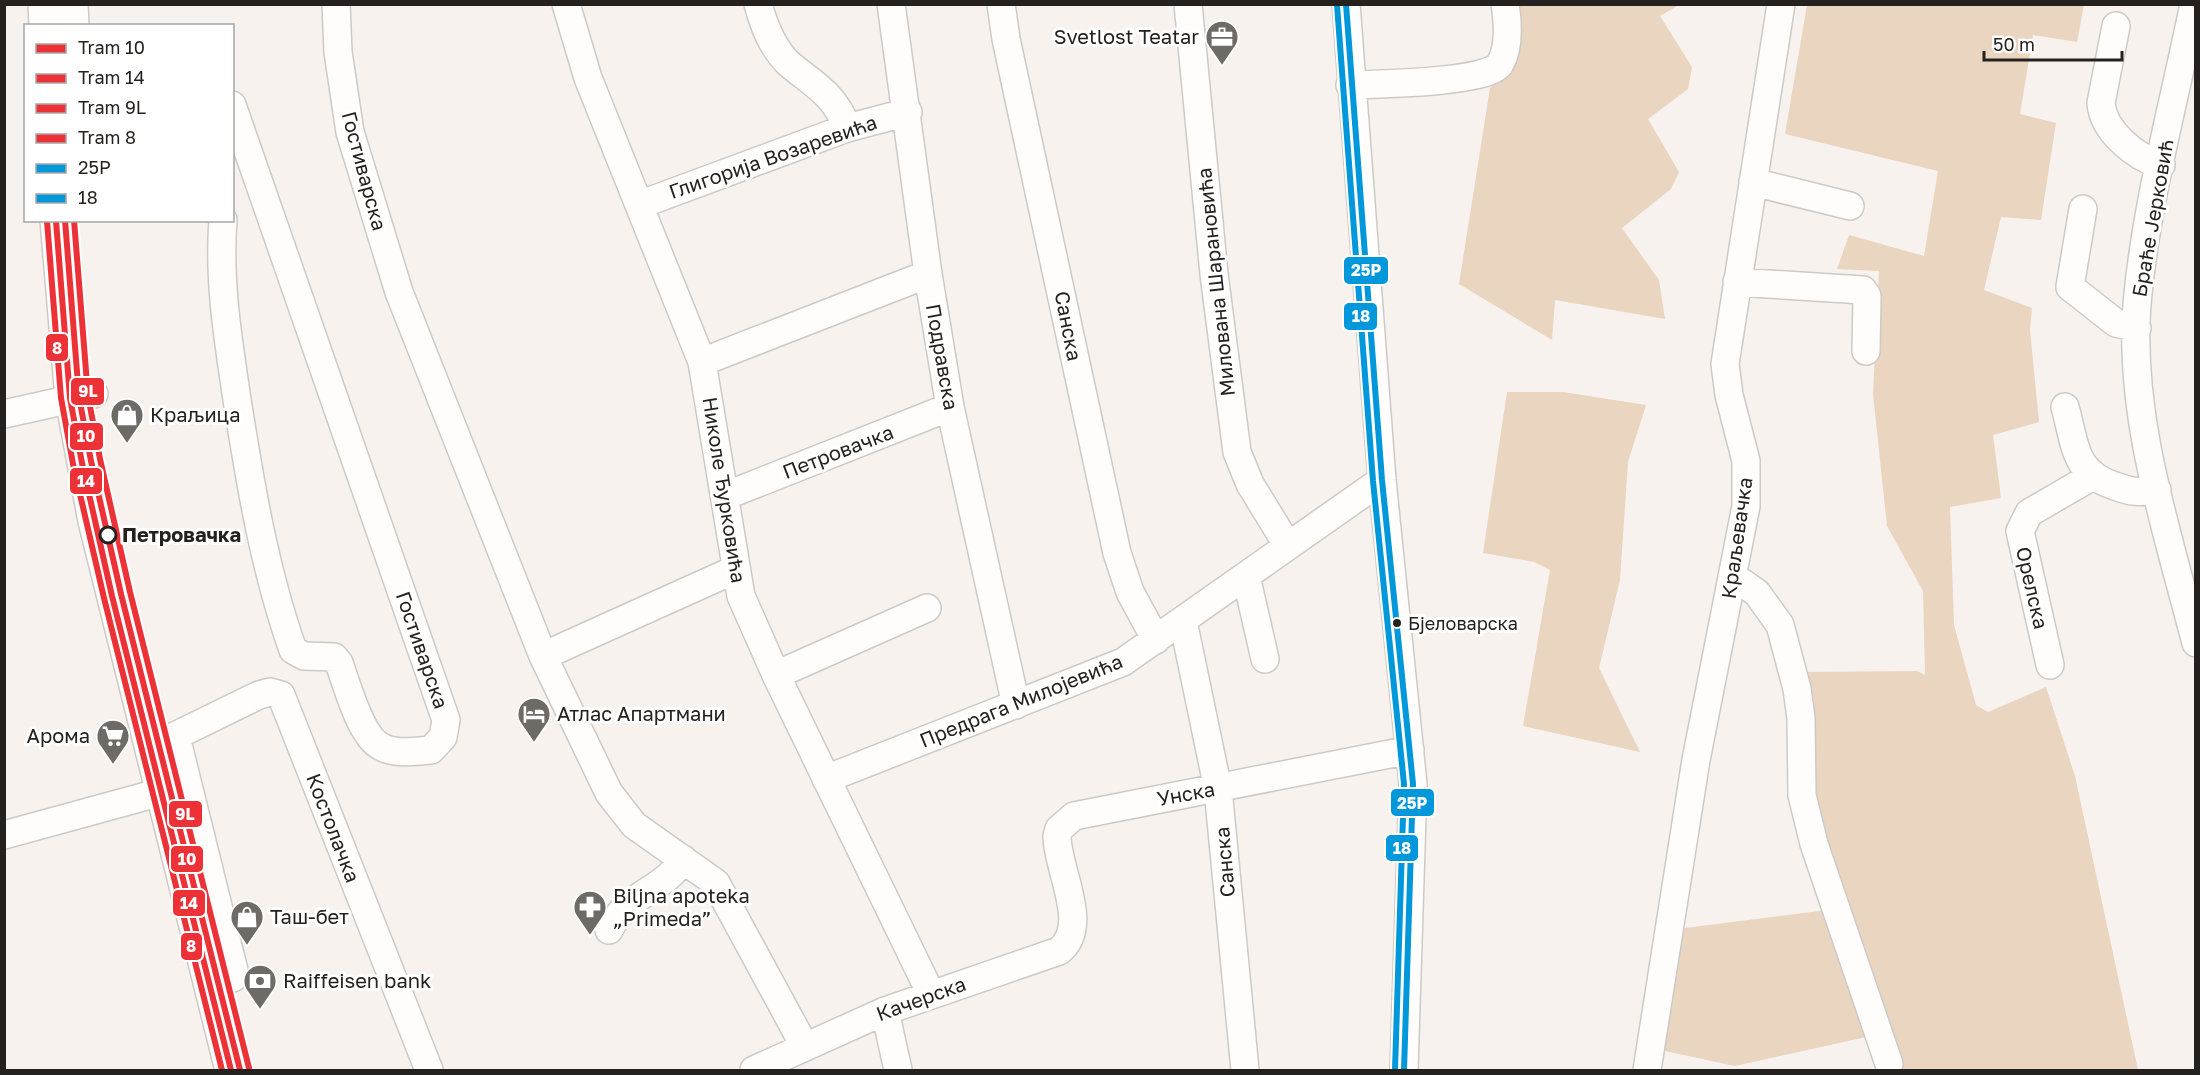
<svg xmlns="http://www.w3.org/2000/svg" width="2200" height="1075" font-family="'Golos Text',sans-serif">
<rect width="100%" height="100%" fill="#f7f2ed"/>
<path fill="#e9d5c0" d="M1514,5H1679L1660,16L1692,67L1688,89L1648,119L1679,172L1671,189L1622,228L1659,280L1665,319L1555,300L1552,340L1459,284L1490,88L1506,73Z
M1807,5H2084L2077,42L2033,35L2020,114L2056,123L2041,220L2001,217L1984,290L2032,308L2030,330L2039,422L1993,435L2001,498L1950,507L1954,625L1976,705L1988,712L2046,687L2075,776L2138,1070H1900L1889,1032L1735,1066L1651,1048L1669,930L1843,908L1811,798L1804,672L1917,671L1925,675L1923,591L1887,526L1873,394L1879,271L1837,269L1849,235L1924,256L1938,171L1785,134Z
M1507,392H1563L1646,405L1628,462L1620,580L1599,668L1640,752L1523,726L1550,570L1534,562L1483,553Z"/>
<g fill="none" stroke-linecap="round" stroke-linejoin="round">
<g stroke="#cdcac6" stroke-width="30">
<path id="minor" d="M336,4L338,52L350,132L399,292L543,656L609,793L634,825L716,883L805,1047
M566,4L588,78L702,362L741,596L776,675L931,994
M758,4C764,26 772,47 788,63C814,85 835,94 847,128
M891,4L928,274L950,407L1016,705
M1001,4L1006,39L1117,553L1130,592L1156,640
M1188,4L1214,274L1237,452L1250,484L1288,546
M1346,4L1382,480L1413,784L1404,1070
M2194,4C2174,103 2146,203 2137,304C2128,417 2168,534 2196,643
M2116,26L2101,103C2103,131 2135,157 2161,165
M1350,85C1376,84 1488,83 1500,64C1510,47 1508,23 1505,4
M1753,182L1850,206
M639,205L847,128L908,112
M2083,209L2070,287L2116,323L2137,328
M223,220C218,283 229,345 238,406C251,488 265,571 293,650L304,656L334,657L339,663C347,685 360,735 380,746C395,755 415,751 431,750L443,737L446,720L232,105
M1737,282L1863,290L1867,296L1866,351
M702,362L928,274
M2065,407C2076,446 2073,472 2115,486C2131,492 2140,493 2157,490
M4,414L94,394
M725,496L950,407
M1246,576L1265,659
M1732,581L1743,583L1757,593L1780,625L1797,689L1801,718L1802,795L1814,844L1889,1064
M1183,621L1218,789L1245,1070
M543,656L734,570
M2050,665L2020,531L2029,513L2091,477
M776,675L927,608
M173,737L259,695L270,692L281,695L429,1070
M826,779L1123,662L1382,480
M4,835L183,786
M609,930C627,893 664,891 683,859
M885,1011L898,1070
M754,1070L885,1011L1059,951C1091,926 1057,870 1057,836L1059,829L1074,816L1410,750
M1647,1070L1696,760L1746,506V461L1729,395L1725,364L1781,4"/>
</g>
<g stroke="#cdcac6" stroke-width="36">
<path id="major" d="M45,4L46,26
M71,4L72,26
M57,220L72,398L95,521L232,1070
M176,749L232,975"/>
</g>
<use href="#minor" stroke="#fefdfc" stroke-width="27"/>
<use href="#major" stroke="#fefdfc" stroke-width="33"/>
<g stroke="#fff" stroke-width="10">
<path id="bus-1" d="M1346,4L1382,480L1413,784L1404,1070"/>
</g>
<g stroke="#fff" stroke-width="10">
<path id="bus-2" d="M1337,5L1373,481L1404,784L1395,1070"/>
</g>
<use href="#bus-1" stroke="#0098da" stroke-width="6"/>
<use href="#bus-2" stroke="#0098da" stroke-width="6"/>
<g stroke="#fff" stroke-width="10">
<path id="tram-1" d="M65,220L79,397L91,461L121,594L240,1070"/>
</g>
<g stroke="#fff" stroke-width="10">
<path id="tram-2" d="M56,221L70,398L82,463L112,596L231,1070"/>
</g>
<g stroke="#fff" stroke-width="10">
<path id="tram-3" d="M74,220L88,396L100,459L130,592L249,1068"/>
</g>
<g stroke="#fff" stroke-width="10">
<path id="tram-4" d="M47,221L61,398L73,464L104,598L222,1070"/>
</g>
<use href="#tram-1" stroke="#ed3237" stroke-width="6"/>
<use href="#tram-2" stroke="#ed3237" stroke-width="6"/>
<use href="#tram-3" stroke="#ed3237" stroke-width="6"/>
<use href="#tram-4" stroke="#ed3237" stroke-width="6"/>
</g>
<defs>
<g id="office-pin" transform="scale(1.725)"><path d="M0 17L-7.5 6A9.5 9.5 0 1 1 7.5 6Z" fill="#6e6a66" stroke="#fff"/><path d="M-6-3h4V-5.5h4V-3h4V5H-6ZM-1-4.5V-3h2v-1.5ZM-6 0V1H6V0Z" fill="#fff"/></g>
<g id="shop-pin" transform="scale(1.725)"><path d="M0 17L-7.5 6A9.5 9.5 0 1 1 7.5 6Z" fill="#6e6a66" stroke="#fff"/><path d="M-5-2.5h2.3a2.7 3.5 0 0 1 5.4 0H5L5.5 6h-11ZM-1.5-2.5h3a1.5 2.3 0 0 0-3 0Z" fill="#fff"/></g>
<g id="hotel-pin" transform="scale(1.725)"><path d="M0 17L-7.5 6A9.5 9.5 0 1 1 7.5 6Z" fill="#6e6a66" stroke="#fff"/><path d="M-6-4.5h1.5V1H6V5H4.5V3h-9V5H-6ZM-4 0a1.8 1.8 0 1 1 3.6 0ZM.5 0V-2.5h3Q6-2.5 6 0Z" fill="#fff"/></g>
<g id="supermarket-pin" transform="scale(1.725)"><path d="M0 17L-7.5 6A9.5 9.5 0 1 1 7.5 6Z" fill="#6e6a66" stroke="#fff"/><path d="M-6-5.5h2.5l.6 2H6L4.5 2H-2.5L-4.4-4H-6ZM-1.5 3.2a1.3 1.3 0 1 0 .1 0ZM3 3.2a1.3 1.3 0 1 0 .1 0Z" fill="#fff"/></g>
<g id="pharmacy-pin" transform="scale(1.725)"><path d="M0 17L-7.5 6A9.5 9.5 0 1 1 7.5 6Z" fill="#6e6a66" stroke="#fff"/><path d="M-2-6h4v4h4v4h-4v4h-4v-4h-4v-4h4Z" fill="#fff"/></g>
<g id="bank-pin" transform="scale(1.725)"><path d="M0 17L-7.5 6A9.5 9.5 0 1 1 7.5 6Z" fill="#6e6a66" stroke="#fff"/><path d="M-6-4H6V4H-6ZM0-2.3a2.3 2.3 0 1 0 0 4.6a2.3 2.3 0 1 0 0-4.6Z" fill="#fff"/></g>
</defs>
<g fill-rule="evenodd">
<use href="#office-pin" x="1222" y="37"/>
<use href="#shop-pin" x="127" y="415"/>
<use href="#hotel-pin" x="534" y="714"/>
<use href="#supermarket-pin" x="113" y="736"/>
<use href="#pharmacy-pin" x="590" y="907"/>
<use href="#shop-pin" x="247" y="917"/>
<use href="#bank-pin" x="260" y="981"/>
</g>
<circle fill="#fff" stroke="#25211e" stroke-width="3" cx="108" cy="535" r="8"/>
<circle fill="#25211e" stroke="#fff" stroke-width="2" cx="1397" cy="623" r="5"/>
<g text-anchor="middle" stroke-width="6" stroke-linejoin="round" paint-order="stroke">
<g font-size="18" fill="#25211e" stroke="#fff" text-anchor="start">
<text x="1408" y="630">Бјеловарска</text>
</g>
<g font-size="20" fill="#25211e" stroke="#fff" text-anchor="start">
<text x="1199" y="44" text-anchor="end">Svetlost Teatar</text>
<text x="150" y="422">Краљица</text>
<text x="557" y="721">Атлас Апартмани</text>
<text x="90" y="743" text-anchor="end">Арома</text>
<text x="613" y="903">Biljna apoteka<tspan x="613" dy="23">„Primeda”</tspan></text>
<text x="270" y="924">Таш-бет</text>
<text x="283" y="988">Raiffeisen bank</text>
</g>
<g font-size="20" fill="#25211e" stroke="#fff">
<text transform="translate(773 157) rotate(-19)" y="7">Глигорија Возаревића</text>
<text transform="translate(364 171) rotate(75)" y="7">Гостиварска</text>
<text transform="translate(2153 218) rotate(-80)" y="7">Браће Јерковић</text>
<text transform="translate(1216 282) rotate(-96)" y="7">Милована Шарановића</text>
<text transform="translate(1068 326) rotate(79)" y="7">Санска</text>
<text transform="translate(942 357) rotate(80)" y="7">Подравска</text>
<text transform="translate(838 452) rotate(-21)" y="7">Петровачка</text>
<text transform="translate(724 490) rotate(81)" y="7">Николе Ђурковића</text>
<text transform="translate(1737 538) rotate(-82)" y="7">Краљевачка</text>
<text transform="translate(2032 588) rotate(77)" y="7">Орелска</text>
<text transform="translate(422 650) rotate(71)" y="7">Гостиварска</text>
<text transform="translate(1021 701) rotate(-22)" y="7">Предрага Милојевића</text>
<text transform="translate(1186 794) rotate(-10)" y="7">Унска</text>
<text transform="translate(333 828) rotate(69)" y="7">Костолачка</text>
<text transform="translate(1225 862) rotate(-95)" y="7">Санска</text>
<text transform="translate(921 999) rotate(-20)" y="7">Качерска</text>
</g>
<g font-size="20" font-weight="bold" fill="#25211e" stroke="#fff" text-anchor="start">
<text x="122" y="542">Петровачка</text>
</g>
</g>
<g stroke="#fff" stroke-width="2">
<rect x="1343" y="256" width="46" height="29" rx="6" fill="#0098da"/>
<rect x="1343" y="302" width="35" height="29" rx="6" fill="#0098da"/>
<rect x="45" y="333" width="24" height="29" rx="6" fill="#ed3237"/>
<rect x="70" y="377" width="35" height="29" rx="6" fill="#ed3237"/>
<rect x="69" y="422" width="35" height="29" rx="6" fill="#ed3237"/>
<rect x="69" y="467" width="34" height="28" rx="6" fill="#ed3237"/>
<rect x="1390" y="788" width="45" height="29" rx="6" fill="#0098da"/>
<rect x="168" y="800" width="35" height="28" rx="6" fill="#ed3237"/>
<rect x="1385" y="834" width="34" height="28" rx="6" fill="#0098da"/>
<rect x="170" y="845" width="34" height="28" rx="6" fill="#ed3237"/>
<rect x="172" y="889" width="34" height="28" rx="6" fill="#ed3237"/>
<rect x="180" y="932" width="23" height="29" rx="6" fill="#ed3237"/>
</g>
<g font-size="16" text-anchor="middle" font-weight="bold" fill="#fff">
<text x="1366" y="276">25P</text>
<text x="1361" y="322">18</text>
<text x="57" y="354">8</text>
<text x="88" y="397">9L</text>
<text x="86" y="442">10</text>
<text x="86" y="487">14</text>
<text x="1412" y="809">25P</text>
<text x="185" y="820">9L</text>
<text x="1402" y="854">18</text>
<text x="187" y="865">10</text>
<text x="189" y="909">14</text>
<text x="191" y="952">8</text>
</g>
<rect width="2200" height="1075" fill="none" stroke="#25211e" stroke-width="12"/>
<rect x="24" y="24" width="210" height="198" fill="#ffffff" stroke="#a8a6a5" stroke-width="1.5"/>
<rect x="36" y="44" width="30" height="9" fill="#ed3237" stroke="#a8a6a5" stroke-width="1.5"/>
<text x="78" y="54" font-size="18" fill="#25211e">Tram 10</text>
<rect x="36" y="74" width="30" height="9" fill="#ed3237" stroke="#a8a6a5" stroke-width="1.5"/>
<text x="78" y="84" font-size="18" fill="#25211e">Tram 14</text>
<rect x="36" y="104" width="30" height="9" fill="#ed3237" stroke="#a8a6a5" stroke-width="1.5"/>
<text x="78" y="114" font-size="18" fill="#25211e">Tram 9L</text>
<rect x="36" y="134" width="30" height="9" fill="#ed3237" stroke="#a8a6a5" stroke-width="1.5"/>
<text x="78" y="144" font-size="18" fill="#25211e">Tram 8</text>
<rect x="36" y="164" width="30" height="9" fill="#0098da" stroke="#a8a6a5" stroke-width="1.5"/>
<text x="78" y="174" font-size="18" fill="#25211e">25P</text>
<rect x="36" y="194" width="30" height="9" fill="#0098da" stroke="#a8a6a5" stroke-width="1.5"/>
<text x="78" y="204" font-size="18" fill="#25211e">18</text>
<path d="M1984 51v9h138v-9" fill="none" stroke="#25211e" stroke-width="3"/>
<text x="1993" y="51" font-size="18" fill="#25211e" stroke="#ffffff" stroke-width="4.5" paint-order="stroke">50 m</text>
</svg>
